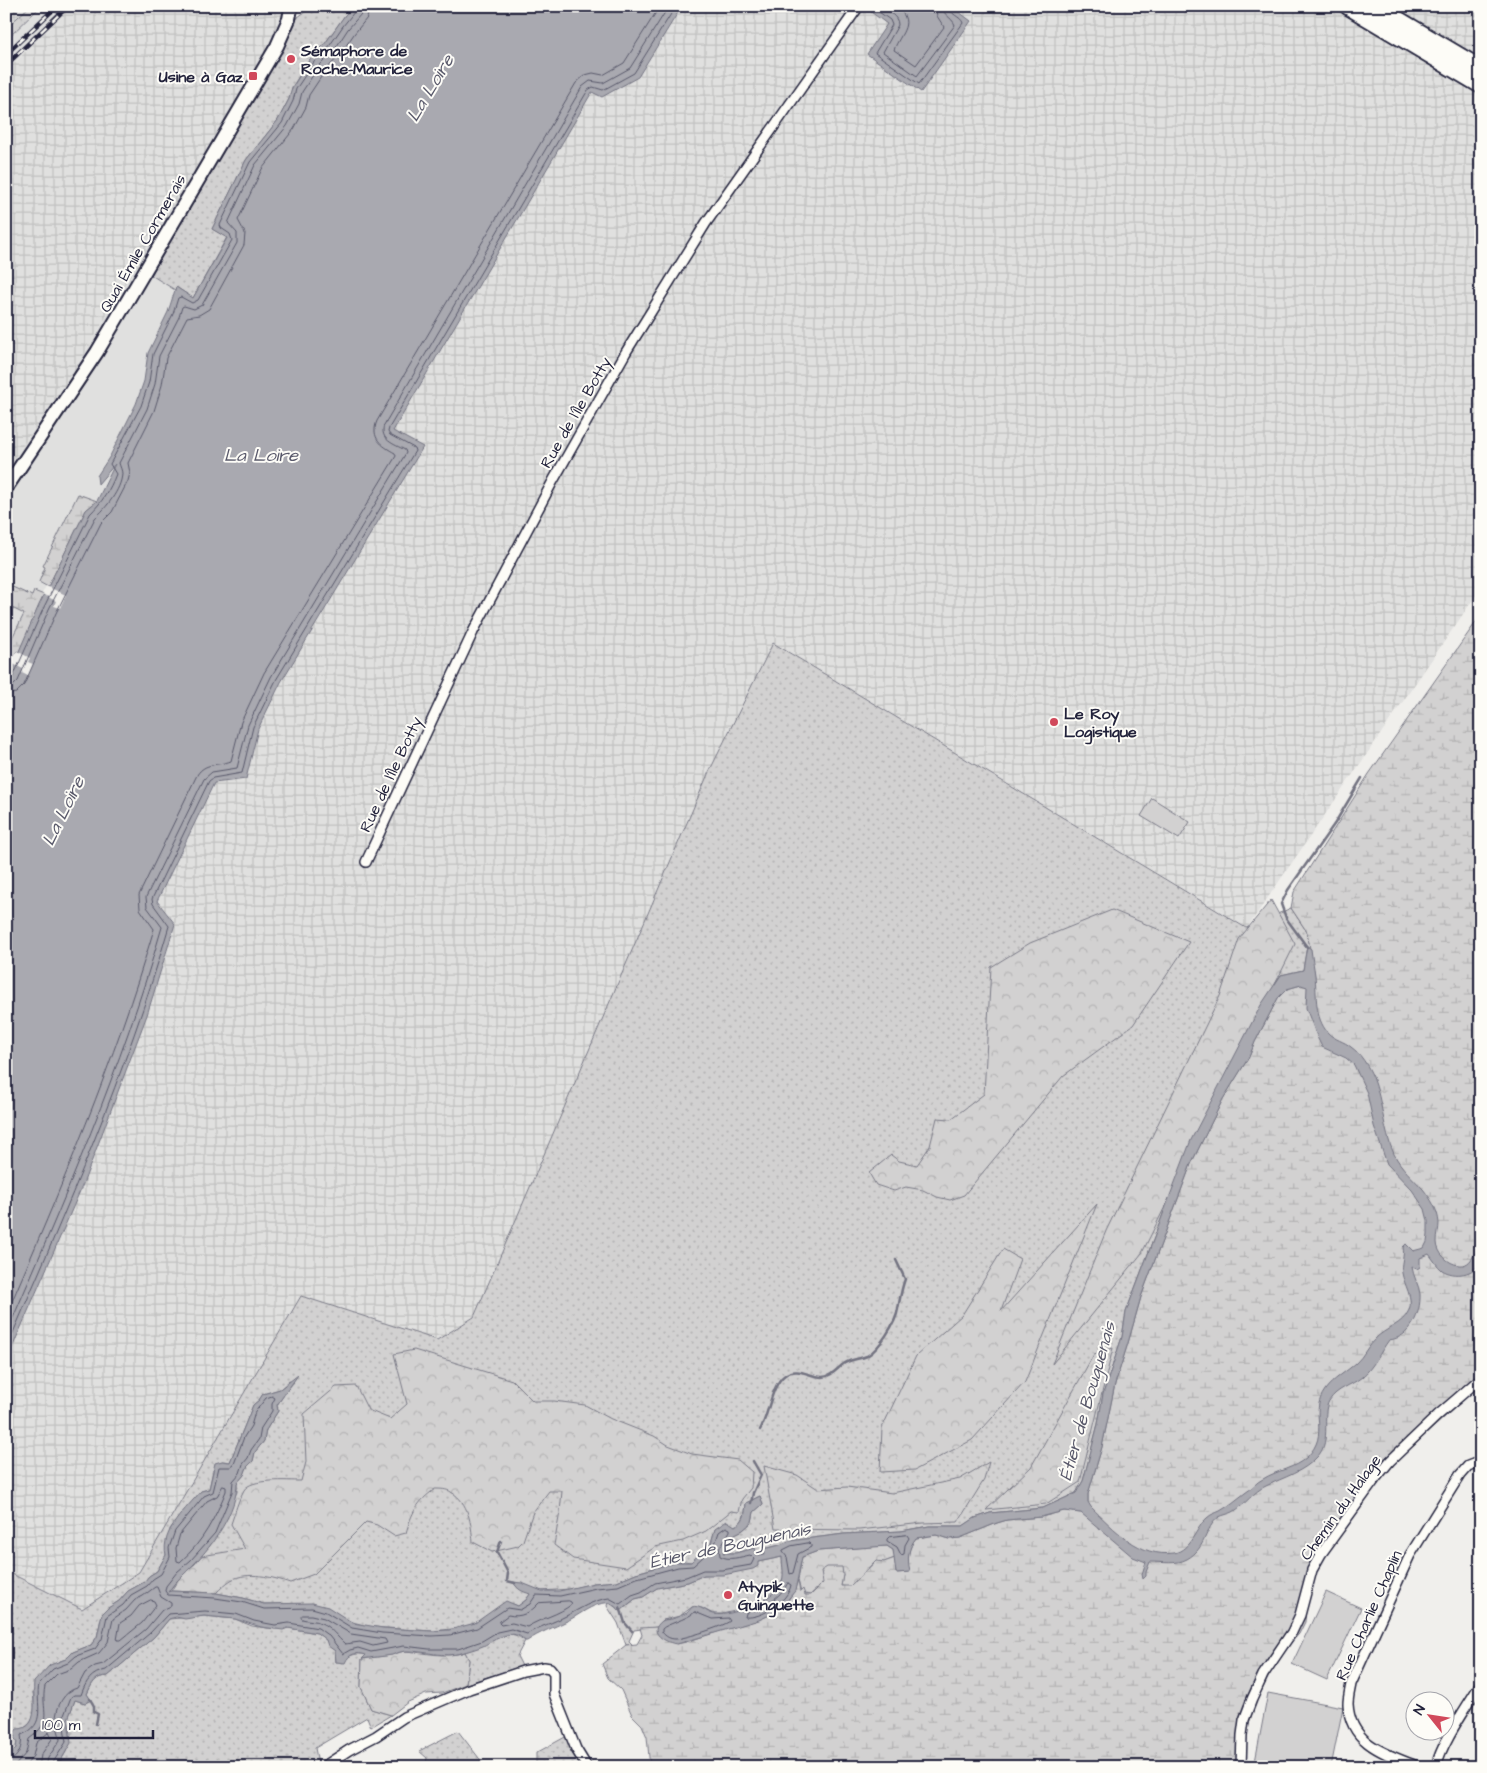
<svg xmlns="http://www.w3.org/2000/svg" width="1487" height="1773" font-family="'Architects Daughter',sans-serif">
<defs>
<pattern id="industrial-grid" width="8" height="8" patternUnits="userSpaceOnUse" patternTransform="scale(1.25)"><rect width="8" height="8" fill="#e0e0df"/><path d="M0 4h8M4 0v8" fill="none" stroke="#c0c0c0"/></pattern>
<pattern id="grass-dots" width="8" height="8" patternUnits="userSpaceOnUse" patternTransform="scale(1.25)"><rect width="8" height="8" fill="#d2d1d1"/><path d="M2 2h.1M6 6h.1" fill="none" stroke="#b4b3b4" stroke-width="1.8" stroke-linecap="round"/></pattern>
<pattern id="forest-crowns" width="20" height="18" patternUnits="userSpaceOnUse" patternTransform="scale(1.25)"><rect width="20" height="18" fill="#d2d1d1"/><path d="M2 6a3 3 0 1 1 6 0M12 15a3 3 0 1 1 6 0" fill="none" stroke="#b4b3b4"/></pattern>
<pattern id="wetland-marsh" width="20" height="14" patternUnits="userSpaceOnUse" patternTransform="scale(1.25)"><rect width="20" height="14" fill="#d2d1d1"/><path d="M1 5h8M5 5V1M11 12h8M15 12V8" fill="none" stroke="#b4b3b4"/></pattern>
</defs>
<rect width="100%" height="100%" fill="#f0efec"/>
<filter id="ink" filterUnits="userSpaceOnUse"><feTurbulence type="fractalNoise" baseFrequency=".02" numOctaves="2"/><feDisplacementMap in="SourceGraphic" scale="10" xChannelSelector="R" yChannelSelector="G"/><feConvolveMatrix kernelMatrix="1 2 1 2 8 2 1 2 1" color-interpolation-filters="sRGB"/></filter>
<g filter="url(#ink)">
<path fill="#e0e0df" d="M41,6H72L6,71V40Z
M135,265L175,290L168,312L148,353L144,381L136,404L110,456L97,476L117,460L104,489L97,501L86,510L39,605L6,681V470L76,370Z"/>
<path fill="url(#industrial-grid)" d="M6,6H30L6,28Z
M72,6H275L281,11L298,17L151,275L135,266L76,370L6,470V71Z
M682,6H1481V588L1247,928L773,643L708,774L474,1317L437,1340L301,1296L139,1572L82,1609L6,1571V1362L83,1184L147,1015L175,924L157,901L214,783L246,779L258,729L281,682L423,447L393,431L592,91L638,77Z"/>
<path fill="url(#grass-dots)" stroke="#7a7a86" d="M313,6H354L345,15L324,45L310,59L292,87L289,99L278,120L246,160L212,229L227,237L193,298L176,287L175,290L151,275L298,17Z
M773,643L1246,928L1291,908L1307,932L1311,949L1307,946L1303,970L1281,975L1191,1140L1126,1312L1122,1337L1103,1394L1098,1424L1083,1481L1076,1493L1043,1508L990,1513L975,1518L963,1526H929L901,1531L844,1534L789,1541L780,1545L764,1549L765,1554L757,1555L755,1548L735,1553H723L729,1540L735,1534L743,1530L752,1522L754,1512L763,1504L760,1496L746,1503C744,1528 736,1526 715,1529L711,1543L691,1562L684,1561L664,1565L636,1573L617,1581L594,1583L570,1589L542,1591L533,1589L529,1593L531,1594L526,1600L518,1606L513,1604L475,1623L462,1628L432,1631L371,1627L287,1604H264L243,1598L216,1593L171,1591L167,1594L181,1575L210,1546L237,1492V1483L244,1475L247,1467L253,1461L255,1452L264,1441L266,1430L278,1411L277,1405L287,1390L294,1382L289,1381L280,1389L263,1394L259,1400L253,1405L230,1462L222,1461L213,1470L209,1489L201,1491L170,1529L166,1555L157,1571L149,1576L145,1582L128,1591L119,1601L108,1608L102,1614L97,1637L91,1645L73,1652L66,1659L60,1661L33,1692C36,1720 36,1721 12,1736L17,1741L16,1748L6,1758V1571L82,1609L139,1572L301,1296L437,1340L474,1317L708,774Z
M782,1557L784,1575L780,1586L762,1601L743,1609L722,1614H713L702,1608L692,1607L680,1616L663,1620L657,1627L634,1630L629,1641L632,1644L626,1645L618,1623L607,1606L608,1602L621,1611L635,1599L643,1597L657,1588L688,1582L704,1575L732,1573L758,1562Z
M204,1616L235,1619L252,1626L275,1629L288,1628L317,1633L326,1640L335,1651L336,1662C349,1658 353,1651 367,1655L362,1659L361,1687L371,1709L391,1715L371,1727L367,1717L315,1748L318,1764L314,1767H57L66,1752L71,1734L68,1719L75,1700L85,1703L91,1700L87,1694C92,1684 95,1676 108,1676L154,1637L169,1619Z
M511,1634L518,1636L525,1641L517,1656L522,1666L466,1684L469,1660L465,1652C481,1646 495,1638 511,1634Z
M458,1731L486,1767H425L427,1758L419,1751Z
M567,1736L581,1767H536V1753Z"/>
<path fill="url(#forest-crowns)" stroke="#7a7a86" d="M30,6H41L6,40V28Z
M1271,900L1295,944L1142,1253L1052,1364L1106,1231L1220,996L1239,939Z
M1112,910L1189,942L1133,1025L1063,1076L964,1195L950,1200L937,1197L923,1190L906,1187L894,1191L876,1185L869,1173L891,1155L899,1161L917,1165L930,1146L937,1118L951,1119L984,1094L991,967L1030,943Z
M1097,1204L1025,1382L972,1440L915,1470L880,1472L882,1428L916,1356L962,1315L1003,1249L1020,1259L1001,1311Z
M1113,1348L1080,1482L1046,1504L986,1510L1031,1467L1094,1354Z
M414,1350L512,1380L533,1401H554L585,1405L611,1419L654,1436L668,1445L692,1454L738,1460L752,1472L751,1488L742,1499L739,1512L731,1511L706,1531L683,1541L655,1547L626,1567L573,1559L554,1545L560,1512L562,1491H549L533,1512L523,1541L518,1546L492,1552L473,1542C471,1524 469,1502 451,1492C447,1489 440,1489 435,1489C417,1502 412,1512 406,1533L394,1536L377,1525L366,1522L314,1574L290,1583C273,1577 248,1571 231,1580C226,1583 220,1589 216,1593L171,1591L181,1575L195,1564L201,1556L245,1549L231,1524C235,1513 238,1500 244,1490C251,1478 287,1481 301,1481L306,1462L304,1414L336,1387L356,1386L368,1410L390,1419L407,1404L394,1354Z
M989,1462L984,1480L958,1522L923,1523L859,1530L775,1529L764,1466L797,1475L818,1489L847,1487L892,1493L960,1479Z
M881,1546H887L893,1550L895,1558L884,1562L875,1561L850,1587L841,1586L843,1575L823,1583L810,1595L801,1593L798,1580L802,1557L818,1551Z
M404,1651C424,1652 446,1659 465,1652L469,1660L466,1684L442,1693L426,1694L408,1702L391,1715L371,1709L361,1687L362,1659L391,1655Z"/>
<path fill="url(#wetland-marsh)" stroke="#7a7a86" d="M78,494L97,501L86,510L48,587L39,582L45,567L43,566Z
M6,584L32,596L34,591L44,595L19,652L17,651L14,656L10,655L8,661L12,663L6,674V650L24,614L6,605Z
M1481,615V1384L1389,1468L1324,1556L1315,1575L1306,1609L1305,1622L1299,1634L1285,1649L1274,1666L1253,1708L1246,1735V1767H650L647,1737L642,1725L632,1715L621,1690L608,1678L602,1664L626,1645L637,1644L642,1635L640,1628L657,1627V1633L677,1644L686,1642C702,1637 718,1631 734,1627C764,1618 788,1614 798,1580L800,1592L803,1589L805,1595H811L823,1583L821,1571L827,1567H842L843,1575L841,1586H850L876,1561L884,1562L895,1558L896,1573L909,1572C907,1559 908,1548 916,1538L936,1535L950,1539L960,1538L997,1523L1007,1520L1041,1517L1064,1511L1081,1513L1088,1502V1494L1102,1447L1115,1384L1128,1343L1141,1297L1191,1164L1223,1099L1249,1057L1255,1042L1278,998L1287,989L1301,985L1315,977L1307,932L1291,908L1294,892L1369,774Z"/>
<path fill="#d2d1d1" stroke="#7a7a86" d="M1152,798L1190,822L1179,839L1141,816Z
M1326,1592L1361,1608L1327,1680L1292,1664Z
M1268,1693L1343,1707L1331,1767H1254Z"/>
<path fill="#a9a9b0" stroke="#737381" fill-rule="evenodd" d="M354,6H682L638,77L602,97L592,92L393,431L423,447L281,682L258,729L246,779L214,783L157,901L175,924L147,1015L83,1184L6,1362V681L39,605L86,510L97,501L115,464L98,484L97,476L110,456L136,404L144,381L148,353L168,312L176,287L193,298L227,238L212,229L246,160L278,120L289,99L292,88L310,59L324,45L345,15Z
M875,6H951L971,21L921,92L867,54L887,24L871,12Z
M1307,946L1311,949C1312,958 1314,967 1315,975C1317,996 1314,1017 1328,1033C1335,1040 1344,1041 1351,1047C1361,1054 1368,1066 1373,1077C1383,1102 1383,1130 1394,1154C1401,1168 1413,1178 1423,1189C1431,1199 1438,1210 1439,1223C1439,1229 1437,1236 1437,1242C1437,1253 1448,1264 1459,1265C1473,1267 1476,1248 1481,1238V1261C1474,1275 1455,1278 1442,1270C1437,1266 1433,1259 1429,1254L1420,1258V1267L1417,1269L1412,1267C1413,1276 1419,1285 1420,1294C1421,1314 1410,1338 1389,1340C1380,1352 1374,1367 1362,1377C1351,1386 1337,1388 1329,1401C1321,1415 1332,1440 1318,1456C1304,1472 1284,1477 1266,1486C1254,1491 1245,1505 1233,1512C1229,1514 1223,1515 1219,1517C1204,1528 1207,1548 1187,1559C1176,1565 1163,1562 1150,1562L1146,1572V1576L1143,1579L1142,1574L1146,1562L1133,1557L1081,1513L1064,1511L1041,1517L1007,1520L997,1523L960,1538L950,1539L936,1535L916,1538C908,1548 907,1559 910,1572L896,1573L893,1550L887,1546L818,1551L802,1557L795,1591L778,1611L759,1620L677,1644C667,1643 646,1633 662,1621C665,1619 669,1620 672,1619C677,1617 682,1615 687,1613C689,1611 690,1609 692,1607C699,1604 707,1613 714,1614C729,1618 775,1599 781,1584C785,1575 782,1567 782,1557L758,1562V1566L753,1569L723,1575H704L688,1582L657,1588L643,1597L635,1599L620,1611L611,1603C595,1601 580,1615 567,1621C553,1628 540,1632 527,1641H525C514,1626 495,1640 483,1646C476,1649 468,1651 461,1653C444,1658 425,1651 407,1651C402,1651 397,1653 392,1655C382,1657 372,1657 362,1659L366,1655C357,1652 349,1653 345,1663L336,1662L335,1651L328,1646L326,1640L317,1633L288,1628L283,1630L261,1627L235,1619L204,1616L185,1619L176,1617L169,1619L154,1637L108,1676C95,1676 92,1683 87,1694L91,1700L85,1703L75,1700L68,1719L71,1743L57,1767H6V1758L16,1748L17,1741L12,1736L17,1729C41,1729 32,1697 34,1682L50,1665L66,1659L73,1652L91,1645L97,1637L102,1614L108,1608L119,1601L128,1591L144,1582L149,1576L157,1571L166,1555C160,1531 187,1508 201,1491L209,1489L215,1463L222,1461L230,1462L253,1405L259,1400L263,1394L280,1389L298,1375L277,1405L278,1411L266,1430L264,1441L255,1452L253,1461L247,1467L244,1475L237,1483C237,1511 213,1545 194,1564C185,1574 175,1581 168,1592L171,1591L216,1593L243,1598L264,1604L312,1603L328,1607L353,1623L383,1628L432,1631L449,1630L475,1623L506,1601L518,1606L526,1600L530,1594C522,1591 519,1591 513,1582L522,1583L542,1591H559L594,1583L617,1581L636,1573L677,1562H691L711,1543L715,1529L727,1521L735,1526C745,1521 745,1514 746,1503L760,1496L763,1504L754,1512L752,1522L743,1530L735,1534L729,1540L723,1553H735L755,1548L757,1555L765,1554L764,1549L780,1545L789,1541L844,1534L901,1531L929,1526H963L975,1518L990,1513L1043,1508L1076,1493L1083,1481L1098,1424L1103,1394L1122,1337L1126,1312L1191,1140L1261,1005L1281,975L1303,970ZM1301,985L1307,987L1306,1008L1318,1039L1322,1047L1346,1058L1354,1065L1367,1093L1374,1126L1387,1164L1412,1190L1425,1209L1428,1221V1235L1427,1242L1424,1248L1413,1251L1406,1244L1403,1247C1405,1256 1400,1264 1402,1273C1404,1285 1414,1298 1409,1310C1403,1325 1385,1328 1375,1339C1367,1346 1364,1356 1356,1363C1346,1372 1333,1379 1325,1390C1308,1414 1331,1433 1307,1457C1294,1469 1277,1470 1263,1479C1256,1482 1252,1489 1245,1493C1237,1499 1229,1506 1220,1511C1216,1513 1211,1514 1207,1518C1196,1527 1191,1550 1174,1553C1139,1558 1114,1529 1091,1507L1088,1502V1494L1102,1447L1115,1384L1128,1343L1141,1297L1191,1164L1223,1099L1249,1057L1255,1042L1278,998L1287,989Z"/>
<path fill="#f0efec" d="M46,586L66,595L60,608L54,606L56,601L42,594Z
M17,651L30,658L28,662L33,664L28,676L22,673L23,669L11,663Z"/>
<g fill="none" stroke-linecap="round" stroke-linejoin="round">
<path stroke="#58586a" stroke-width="1" d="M879,6V12L890,20L892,25L875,53L919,84L963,23C961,16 949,15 949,6
M885,6C888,14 898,15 898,25L883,52L917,76L955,25C952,17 943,16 942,6
M895,6C917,22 900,33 894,50L916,65L944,27L937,16L935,6
M6,681L10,680L13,677L44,607L90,514C102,502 110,490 116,474L110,464L141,406L149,382L153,354L173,314L178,298L181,297L192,303L198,300L232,240L230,234L221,228L220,225L250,162L282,123L293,101L296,89L314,62L328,48L343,26L355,11L356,6
M6,687L13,686L18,681L49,609L95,518C106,508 121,490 122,474C122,470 120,467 119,463L147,409L155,384L159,356L179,317L182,307L184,306L194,309L202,305L237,243V233L228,223L255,165L287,126L299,104L302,92L319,66L333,52L348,29L361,14L363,6
M6,695L16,693L24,685L56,613L101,523L112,512L128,481L130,473L128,463L154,411L162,385L166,358L187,317L199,315L209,309L244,245L245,233L238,220L262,169L294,129L306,107L309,95L325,71L339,56L354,34L367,18L370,6
M6,1315C61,1188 115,1061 154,929L140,909L139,895L197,775C205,762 218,766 231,761L241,722L264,673L396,456L395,453C382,446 370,438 377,421L576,83L585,75L593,73L603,75L624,63L660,6
M6,1334C64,1200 122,1067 162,927L147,907L146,897L204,779L212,772L237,768L248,725L271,677L406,453L405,450C394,444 379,440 384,425L582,87L590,81L603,83L630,68L669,6
M6,1349C66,1210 127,1072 169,926L153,904L152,899L209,781L213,778L242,773L253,727L276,680L415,451L414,448L390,435L388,432L389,428L588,90L593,87L603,90L634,73L676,6
M223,1486L226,1487V1491C215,1518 203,1542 180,1562L177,1561L176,1548L180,1534L207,1501L217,1496Z
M907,1535L909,1538L905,1545L904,1554L901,1555L897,1547L887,1541V1539L889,1537Z
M809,1543L811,1545V1547L798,1554L793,1573L790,1574L787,1557L783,1552V1550L791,1546Z
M788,1583L791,1585C788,1601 762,1619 745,1617L746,1613C759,1607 775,1602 784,1589C786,1587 786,1585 788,1583Z
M151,1600L154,1601L156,1605L142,1623L121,1640H117L120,1623L131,1616L139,1606Z
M569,1601L571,1602L572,1604C559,1615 541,1618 527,1627L512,1623L501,1625L499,1623L500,1621L508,1615C521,1618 530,1613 539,1603Z
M695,1612L712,1619L728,1618L730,1621C722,1627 686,1638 676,1639C670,1639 666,1637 662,1632V1629C666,1624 686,1620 695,1612Z
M303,1615H311L324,1618L351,1634L385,1639L387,1643L373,1646L360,1642L345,1644C337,1637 331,1627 321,1623C316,1620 308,1621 302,1619L301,1617Z
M6,1762C19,1760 23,1745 21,1735C48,1725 35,1704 39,1684L53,1669L68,1663L76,1656L95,1649L102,1639L107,1616L123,1605L131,1595L147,1586L153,1579L161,1574L170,1557L169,1548L175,1531L204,1496L213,1492L219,1467H230L234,1464L244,1437L251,1426L255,1412L266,1398L272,1396L275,1398L272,1404V1411L261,1428L259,1439L251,1450L248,1458L243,1464L240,1473L233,1481L232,1492L215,1533L191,1560L177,1572L166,1586L165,1591L168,1595L215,1598L242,1602L264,1609L312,1608L326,1612L352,1628L382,1633L432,1636L450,1635L477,1628L507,1608L520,1610L530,1604L536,1595L560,1596L596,1588L618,1586L637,1578L678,1567L693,1566L714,1547L719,1532L726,1527L730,1529V1531L719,1549L720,1556C729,1561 740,1557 750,1555L754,1559L751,1565L722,1570H703L686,1577L655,1583L641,1592L632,1595L620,1604L609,1598C593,1600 580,1609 566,1616C553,1623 540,1626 527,1634L511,1629L497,1632L482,1641L458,1649H429L404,1646L371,1652L358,1648L350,1650L343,1654L329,1636L318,1628L289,1623L275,1625L254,1621L236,1614L205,1611L168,1614L150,1633L106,1670C91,1673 86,1681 81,1695H74L71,1697L63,1718L66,1742L54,1761L52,1767
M14,1767L26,1753L29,1739C55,1720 40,1711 45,1686L57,1674L71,1669L79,1662L99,1653L108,1642L113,1619L126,1610L135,1600L143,1596L155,1587H157L161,1597L171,1603V1606L162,1610L146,1629L103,1664L95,1666L85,1673L77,1688C64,1691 56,1707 56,1720C56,1727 60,1733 60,1740L48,1758L46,1767
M25,1767L33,1756L36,1743L49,1732L52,1739L41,1755L39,1767"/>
<path stroke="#737381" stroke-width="2.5" d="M1307,947L1286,918L1281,904L1288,890L1335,823L1362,778
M760,1430C769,1414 771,1385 785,1375C797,1366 810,1377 822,1377C832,1377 838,1367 845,1363C852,1359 860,1359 867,1356C879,1349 896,1323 898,1309C900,1299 901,1290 905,1279L896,1260
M751,1503L753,1493L761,1475L753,1461
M501,1541L497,1552L508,1573L507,1581L515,1583
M620,1607L625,1623L632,1631
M90,1699L94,1706V1712L98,1714L96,1724
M6,1732L14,1736"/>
<g stroke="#22223b" stroke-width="12">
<path id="street" d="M366,862L473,632L553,481L626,352L706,223L859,6
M1481,1424L1479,1428L1481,1448
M323,1767L349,1750L376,1736L404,1717L469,1689L523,1671L544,1667L550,1668L554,1673V1694L576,1749L587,1767
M1241,1767L1242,1735L1244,1720L1252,1699L1263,1675L1292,1632L1300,1615L1312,1570L1321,1554L1376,1478L1390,1461L1438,1415L1481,1378
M1419,1767C1387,1754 1350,1745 1348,1704C1348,1697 1350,1690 1351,1684L1410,1555L1460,1475L1468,1466L1481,1461
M1436,1767C1442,1741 1467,1707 1481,1683"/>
</g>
<g stroke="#22223b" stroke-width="16">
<path id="secondary" d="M6,488L97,352L116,320L277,46L289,19L291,8"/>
</g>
<g stroke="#22223b" stroke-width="20">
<path id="highway" d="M1348,6L1481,85
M1375,6L1481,69"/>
</g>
<use href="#street" stroke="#fdfcf7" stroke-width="9"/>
<use href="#secondary" stroke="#fdfcf7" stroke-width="12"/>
<use href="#highway" stroke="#fdfcf7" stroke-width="16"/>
<g stroke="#22223b" stroke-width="4.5">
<path id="rail" d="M6,54L57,6
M6,65L68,6"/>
</g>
<use href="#rail" stroke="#fdfcf7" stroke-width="2.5" stroke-dasharray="8" stroke-linecap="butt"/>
</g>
</g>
<g fill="#d1495b" stroke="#fdfcf7" stroke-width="2">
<circle cx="291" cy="59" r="5"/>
<rect x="248" y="71" width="10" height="10" rx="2.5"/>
<circle cx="1054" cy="722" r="5"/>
<circle cx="728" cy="1595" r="5"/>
</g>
<g text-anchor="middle" stroke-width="4" stroke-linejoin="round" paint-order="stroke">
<g font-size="16" font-weight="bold" fill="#22223b" stroke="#fdfcf7" text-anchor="start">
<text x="301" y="56">Sémaphore de<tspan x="301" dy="18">Roche-Maurice</tspan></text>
<text x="243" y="82" text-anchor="end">Usine à Gaz</text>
<text x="1064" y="719">Le Roy<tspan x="1064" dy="18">Logistique</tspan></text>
<text x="738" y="1592">Atypik<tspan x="738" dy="18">Guinguette</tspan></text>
</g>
<g font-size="16" fill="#22223b" stroke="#fdfcf7">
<text transform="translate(142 243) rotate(-60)" y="6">Quai Émile Cormerais</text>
<text transform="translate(575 412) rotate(-60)" y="6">Rue de l'Île Botty</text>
<text transform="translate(390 774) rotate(-65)" y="6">Rue de l'Île Botty</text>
<text transform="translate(1340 1507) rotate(-54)" y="6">Chemin du Halage</text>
<text transform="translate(1368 1615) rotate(-66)" y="6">Rue Charlie Chaplin</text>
</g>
<g font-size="18" font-style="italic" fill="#58586a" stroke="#fdfcf7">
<text transform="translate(430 88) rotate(-59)" y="6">La Loire</text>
<text x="261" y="461">La Loire</text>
<text transform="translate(63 811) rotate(-64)" y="6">La Loire</text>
<text transform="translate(1087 1401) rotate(-74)" y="6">Étier de Bouguenais</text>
<text transform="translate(730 1545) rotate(-12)" y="6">Étier de Bouguenais</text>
</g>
</g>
<rect width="1487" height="1773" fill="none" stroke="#fdfcf7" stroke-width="25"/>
<rect x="12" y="12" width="1462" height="1748" fill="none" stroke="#22223b" stroke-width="2" filter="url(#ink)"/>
<g transform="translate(1430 1716) rotate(300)"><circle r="24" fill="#fdfcf7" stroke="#a5a5ac"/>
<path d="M0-4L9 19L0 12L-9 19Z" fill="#d1495b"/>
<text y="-8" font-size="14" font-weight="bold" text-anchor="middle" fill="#22223b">N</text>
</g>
<path d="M35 1730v8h118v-8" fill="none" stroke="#22223b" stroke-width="2.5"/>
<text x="42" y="1730" font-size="15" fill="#22223b" stroke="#fdfcf7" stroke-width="4" paint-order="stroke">100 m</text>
</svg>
